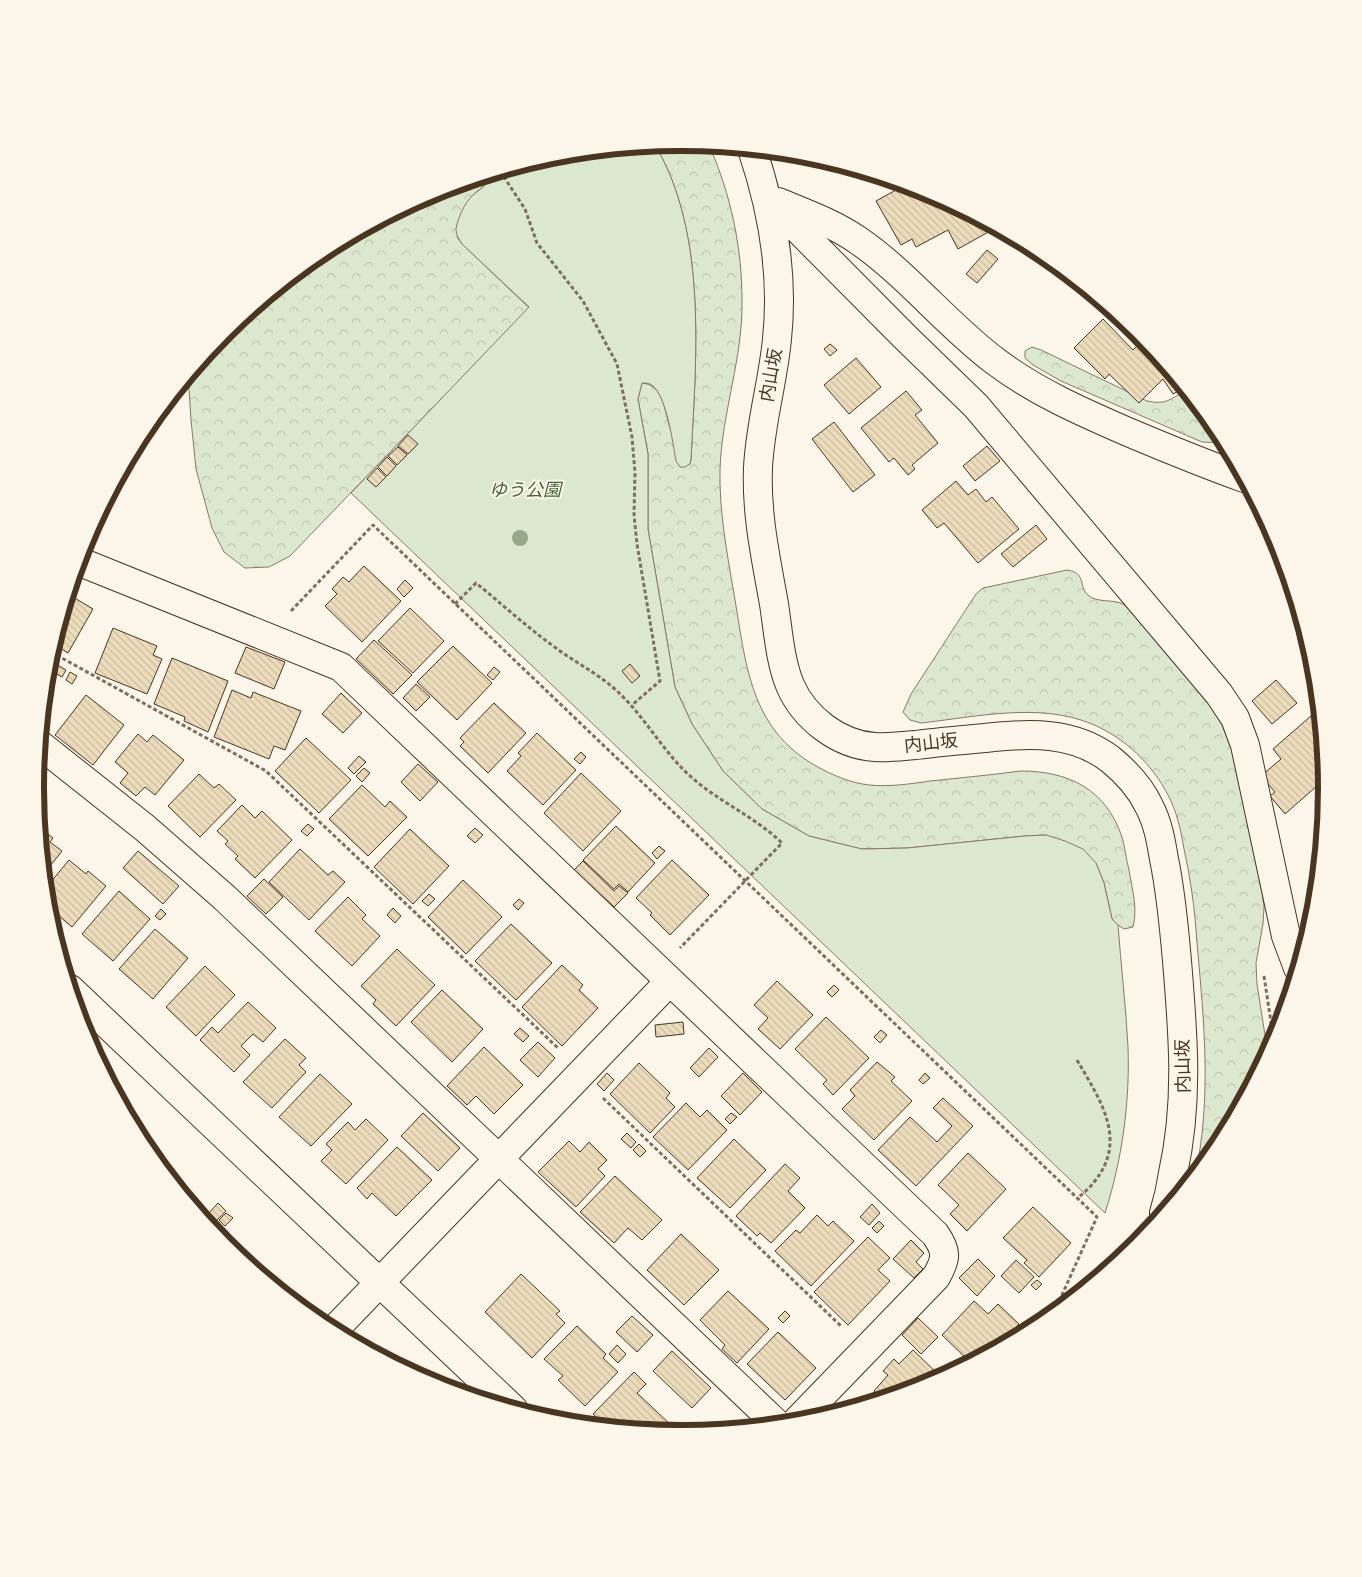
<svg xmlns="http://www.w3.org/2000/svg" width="1362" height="1577" font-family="Merriweather,'Noto Sans JP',serif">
<defs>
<pattern id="forest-crowns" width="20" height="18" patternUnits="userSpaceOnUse" patternTransform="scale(1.25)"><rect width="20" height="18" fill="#dce7d0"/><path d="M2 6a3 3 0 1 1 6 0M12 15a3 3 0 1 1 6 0" fill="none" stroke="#bec7b2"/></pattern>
<pattern id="building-back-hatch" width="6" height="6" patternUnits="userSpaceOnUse" patternTransform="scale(1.25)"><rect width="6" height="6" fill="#ecdcbc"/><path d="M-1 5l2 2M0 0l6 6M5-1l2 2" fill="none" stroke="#ccbda1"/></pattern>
</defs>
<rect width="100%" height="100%" fill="#fbf6e9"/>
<path fill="url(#forest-crowns)" stroke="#887966" d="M681,143L709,145C731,195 742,247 742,301C743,358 722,412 720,469C719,511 727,553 734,594C746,663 749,728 816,766C832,775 851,783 869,785C889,787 910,784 930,781C960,778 990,775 1021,771C1068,771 1106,789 1122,837C1125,847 1126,859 1129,870C1132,889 1138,908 1133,927L1124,929L1118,925L1112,919L1104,883L1096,863L1046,835L1025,836L907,848L861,849L809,836L762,809L723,771L692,724L675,687L648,529V454L638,399L642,383C666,385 664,416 672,433C677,444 684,454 690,464L691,459C696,360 708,234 655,145Z
M488,175C488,187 479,188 472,196C466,202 461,227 457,237L462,244L583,359L441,399L290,556L269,567L245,568L224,552L212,528L196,469L191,420L188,375L224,332L322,251L434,192Z
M1032,347L1041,350L1147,401C1166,405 1169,400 1186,390L1218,430L1225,443L1202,442L1061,381L1033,365L1025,358V351Z
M1067,570C1087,573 1078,586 1088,595C1096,603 1113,599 1123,604C1126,606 1129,610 1132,612L1208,702L1222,725L1232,749L1262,891L1264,907L1263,924L1256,963L1257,984L1268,1054L1218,1148L1195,1176C1212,1099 1204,1021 1197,943C1195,911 1191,881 1184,849C1181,831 1177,812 1168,795C1152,764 1125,738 1092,724C1039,702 976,717 921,723L910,720L903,712L911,694L976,594L983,588Z"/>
<path fill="#dce7d0" stroke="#887966" d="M655,145C708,234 696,360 691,459L690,464L685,467H680L676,461C673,444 666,391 650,384C649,383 643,383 642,383L638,399L648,454V529L675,687L692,724L723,771L762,809L809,836L862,849L907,848L1025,836L1046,835L1065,841L1083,849L1096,863L1104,883L1112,919L1118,925C1121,966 1126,1007 1128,1047C1130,1103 1122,1160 1105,1213L351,493L529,307L462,244C459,239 456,235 456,229C457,220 465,202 472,196C477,191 483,188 487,183L488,175L555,155Z"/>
<path fill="url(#building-back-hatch)" stroke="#4a3520" d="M905,185L928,192L986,222L990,231L958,249L948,230L916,247L912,239L901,245L876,201Z
M987,250L998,259L977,283L966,274Z
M1103,319L1133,350L1142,341L1161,360L1184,388L1173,394L1163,379L1139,403L1109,374L1105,379L1074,348Z
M830,344L837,350L830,356L824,349Z
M856,358L881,387L849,414L824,385Z
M906,391L922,410L915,415L938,443L912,465L915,469L908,475L894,458L889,462L861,428Z
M834,422L875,475L853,492L812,439Z
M408,435L418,444L408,454L398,446Z
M987,446L1000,461L975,481L963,466Z
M398,447L407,455L397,465L388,456Z
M387,457L396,466L387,476L378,467Z
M377,468L386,477L376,487L367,479Z
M956,481L968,495L976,489L986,502L992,497L1019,529L978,563L944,523L937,528L922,510Z
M1036,525L1047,539L1013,567L1001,554Z
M364,566L401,601L362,642L325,606L337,594L332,589L343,577L349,582Z
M405,580L413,588L404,597L397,589Z
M68,594L93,609L68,653L53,644Z
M410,608L444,641L413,673L378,641Z
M113,628L157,646L153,655L162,659L147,694L95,673Z
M374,640L412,675L393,694L356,659Z
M453,646L492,683L457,720L417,682Z
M246,647L285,662L274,689L235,673Z
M172,658L228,681L208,732L184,721L185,717L154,704Z
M54,663L66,670L62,677L50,670Z
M630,664L640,676L632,683L622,671Z
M494,667L500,672L493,680L487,675Z
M70,672L77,676L72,684L66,680Z
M1276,680L1297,703L1272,724L1252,701Z
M416,684L430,697L416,711L403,698Z
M232,690L251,698L253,692L301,711L285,750L274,746L269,759L214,737Z
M341,693L362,713L343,733L322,714Z
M86,695L124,725L93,765L55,735Z
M494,703L526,733L488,773L460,746L464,742L460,738Z
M1319,709L1326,778L1285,814L1270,796L1275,792L1261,776L1281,759L1273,749Z
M537,733L576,770L543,805L507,771L521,756L518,753Z
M138,734L147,742L153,735L184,760L155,795L145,787L136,796L120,783L128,773L115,762Z
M306,738L351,780L319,813L275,771Z
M581,752L586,757L580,764L574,759Z
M359,756L366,762L354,774L348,768Z
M418,764L438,782L420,801L401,782Z
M364,768L370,773L362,782L356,776Z
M581,773L621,811L583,851L544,813Z
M199,774L214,788L219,784L236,800L200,837L168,806Z
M362,785L385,807L390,801L407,817L368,856L329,819Z
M242,805L255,818L262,811L292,840L255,878L235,859L238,856L225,844L228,841L217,831Z
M308,824L314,829L307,836L301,831Z
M616,826L655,863L628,892L619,884L614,889L583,860Z
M39,827L53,838L50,842L62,851L43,875Z
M475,828L483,835L475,843L467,836Z
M410,829L449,866L413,904L374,867Z
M659,846L665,851L657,859L652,853Z
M300,849L328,875L333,871L345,882L309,920L269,882Z
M138,851L179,886L163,904L123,868Z
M69,860L86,874L88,871L106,886L72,927L47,906L45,889Z
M672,860L709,895L670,935L650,915L652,913L636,898Z
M583,861L614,891L619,886L628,893L614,907L574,870Z
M264,879L283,897L266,914L247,896Z
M463,880L502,917L466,954L428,917Z
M119,891L150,919L113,961L82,934Z
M429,894L435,899L428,906L422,901Z
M348,897L366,915L362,919L380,936L352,966L315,931Z
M519,899L524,903L518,910L513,905Z
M393,908L401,916L395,923L387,915Z
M161,909L166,914L160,920L155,916Z
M511,924L552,963L516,1000L475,961Z
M155,929L188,958L153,999L119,969Z
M397,949L435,985L396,1026L373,1004L376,1000L361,986Z
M562,965L583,985L579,990L598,1008L562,1046L522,1007Z
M205,966L235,995L196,1036L166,1007Z
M777,981L813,1015L780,1049L758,1029L768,1018L754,1005Z
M834,985L839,990L832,997L827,992Z
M442,990L483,1029L452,1062L411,1022Z
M248,1002L276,1028L263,1042L253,1034L241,1046L250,1055L234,1072L200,1040L212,1027L218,1033Z
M826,1017L869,1058L833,1095L823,1084L827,1080L795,1049Z
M683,1022L684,1034L656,1037L655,1025Z
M520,1028L529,1036L523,1042L514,1034Z
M881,1030L887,1035L880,1043L874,1037Z
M285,1039L306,1058L299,1065L306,1072L272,1108L243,1082Z
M538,1042L555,1058L538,1077L520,1060Z
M484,1047L523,1085L494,1114L476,1096L467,1105L447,1086Z
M709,1048L718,1057L699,1077L690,1068Z
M877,1062L895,1077L891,1081L912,1101L874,1140L842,1109L855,1096L850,1090Z
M639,1063L670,1093L666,1098L675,1107L650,1133L610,1094Z
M607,1073L614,1080L604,1091L597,1084Z
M743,1073L762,1092L740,1115L721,1096Z
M925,1073L930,1078L923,1084L919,1080Z
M320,1074L352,1104L311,1146L279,1117Z
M943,1098L973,1126L916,1186L878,1150L910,1117L937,1142L952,1126L933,1108Z
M686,1103L700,1117L707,1110L727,1130L688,1170L653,1137Z
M423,1113L460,1148L438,1171L401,1136Z
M731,1113L737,1117L730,1124L725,1119Z
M366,1119L388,1140L346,1184L321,1161L332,1150L326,1144L348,1122L355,1130Z
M627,1133L636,1142L631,1148L621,1139Z
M734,1139L766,1170L730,1208L697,1178Z
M569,1141L580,1152L589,1142L607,1160L598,1169L605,1176L576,1207L538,1172Z
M639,1144L646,1151L640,1157L633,1150Z
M397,1147L432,1180L396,1216L372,1193L367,1199L357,1188Z
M968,1153L1006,1189L967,1231L950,1214L959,1205L938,1185Z
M785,1164L800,1178L788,1191L805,1208L771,1243L760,1233L757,1236L736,1216Z
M615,1176L662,1220L642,1240L628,1228L614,1243L580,1212Z
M218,1203L226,1211L216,1221L208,1214Z
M872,1204L880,1213L869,1225L860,1217Z
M1033,1207L1071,1243L1039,1277L1024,1263L1027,1260L1003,1238Z
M226,1213L233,1218L225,1226L219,1220Z
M817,1215L828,1226L833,1221L854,1241L811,1286L775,1251L796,1230L800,1233Z
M879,1221L884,1226L877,1233L872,1228Z
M681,1234L719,1270L684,1305L647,1270Z
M220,1236L259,1273V1274L224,1245L218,1238Z
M868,1237L890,1258L878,1270L890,1281L848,1325L814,1292Z
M911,1240L924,1253L916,1262L923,1269L914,1278L893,1259Z
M978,1259L995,1276L977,1296L959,1278Z
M1016,1260L1034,1277L1019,1293L1001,1276Z
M521,1274L560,1311L556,1314L565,1323L532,1358L485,1312Z
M1037,1280L1042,1284L1036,1290L1031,1285Z
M728,1291L769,1329L737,1363L722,1349L725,1345L700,1320Z
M974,1301L988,1314L998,1304L1019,1324L1009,1335L1014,1339L1012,1340L971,1363L942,1335Z
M785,1311L790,1316L783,1323L778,1318Z
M632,1316L653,1335L637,1352L616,1332Z
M918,1318L938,1337L921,1354L902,1335Z
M577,1326L606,1354L603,1358L618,1372L585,1406L558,1380L563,1376L544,1359Z
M778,1332L816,1368L785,1400L747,1364Z
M617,1345L626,1354L618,1363L609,1354Z
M913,1350L942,1378L928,1385L883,1399L874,1391L888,1375L883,1371L894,1359L899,1364Z
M672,1351L711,1388L692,1408L653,1371Z
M634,1372L646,1384L637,1393L673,1427L667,1433L607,1427L593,1414Z"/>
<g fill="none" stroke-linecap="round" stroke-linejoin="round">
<g stroke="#4a3520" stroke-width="30">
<path id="minor" d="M752,149C773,211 784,273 777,339C773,382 760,424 758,468C756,514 766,559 774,604C778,630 780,661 790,685C804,718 839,745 875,747C889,748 903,746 916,745C939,742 962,740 985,738C1029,733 1073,731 1110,759C1126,772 1140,787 1149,806C1158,823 1161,841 1164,859C1171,893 1174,926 1177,961C1183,1033 1189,1101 1173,1173C1171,1187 1168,1200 1164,1213
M767,198L905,337L976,406L1219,694L1235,718L1245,745L1286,936L1298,968
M778,202C805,213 835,224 859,241C908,275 947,325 995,361C1036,392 1082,412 1128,432C1166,448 1205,464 1244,478
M78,561L341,667L935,1234C947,1251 947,1258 936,1277L795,1423
M39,744L145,828L225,898L778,1425
M70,989L513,1409
M333,1331L670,981"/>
</g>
<path stroke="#7f6f5c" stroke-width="3" stroke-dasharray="4 2.5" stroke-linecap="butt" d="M500,171L525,209L537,243L583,301L617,364L632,437L635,473L634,515L637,544L660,681L632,705
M455,604L476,583C503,605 528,628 556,648C576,663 599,674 618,692C645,717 662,750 689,775C717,801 754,816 782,843L680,948
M291,611L373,525L1097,1217L1053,1315
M51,652L266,771L559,1049
M1264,976L1274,1042
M1077,1060C1099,1098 1129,1140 1094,1182C1090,1188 1083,1193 1078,1198
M603,1098L842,1327"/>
<use href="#minor" stroke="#fbf6e9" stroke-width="28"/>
</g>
<circle fill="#96a887" cx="520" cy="538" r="8"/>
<g text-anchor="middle" stroke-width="4" stroke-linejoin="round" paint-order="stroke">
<g font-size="18" fill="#4a3520" stroke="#fbf6e9">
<text transform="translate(771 375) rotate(-80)" y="6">内山坂</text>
<text transform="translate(931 743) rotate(-6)" y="6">内山坂</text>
<text transform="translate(1183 1066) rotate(-91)" y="6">内山坂</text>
</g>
<g font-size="18" font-style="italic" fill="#436837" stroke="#fbf6e9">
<text x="525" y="496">ゆう公園</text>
</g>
</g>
<path d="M0 0H1362V1577H0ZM44 788a637 637 0 1 1 1274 0a637 637 0 1 1-1274 0Z" fill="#fbf6e9" fill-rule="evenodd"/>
<path fill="none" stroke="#4a3520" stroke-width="6" d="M44 788a637 637 0 1 1 1274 0a637 637 0 1 1-1274 0Z"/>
</svg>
